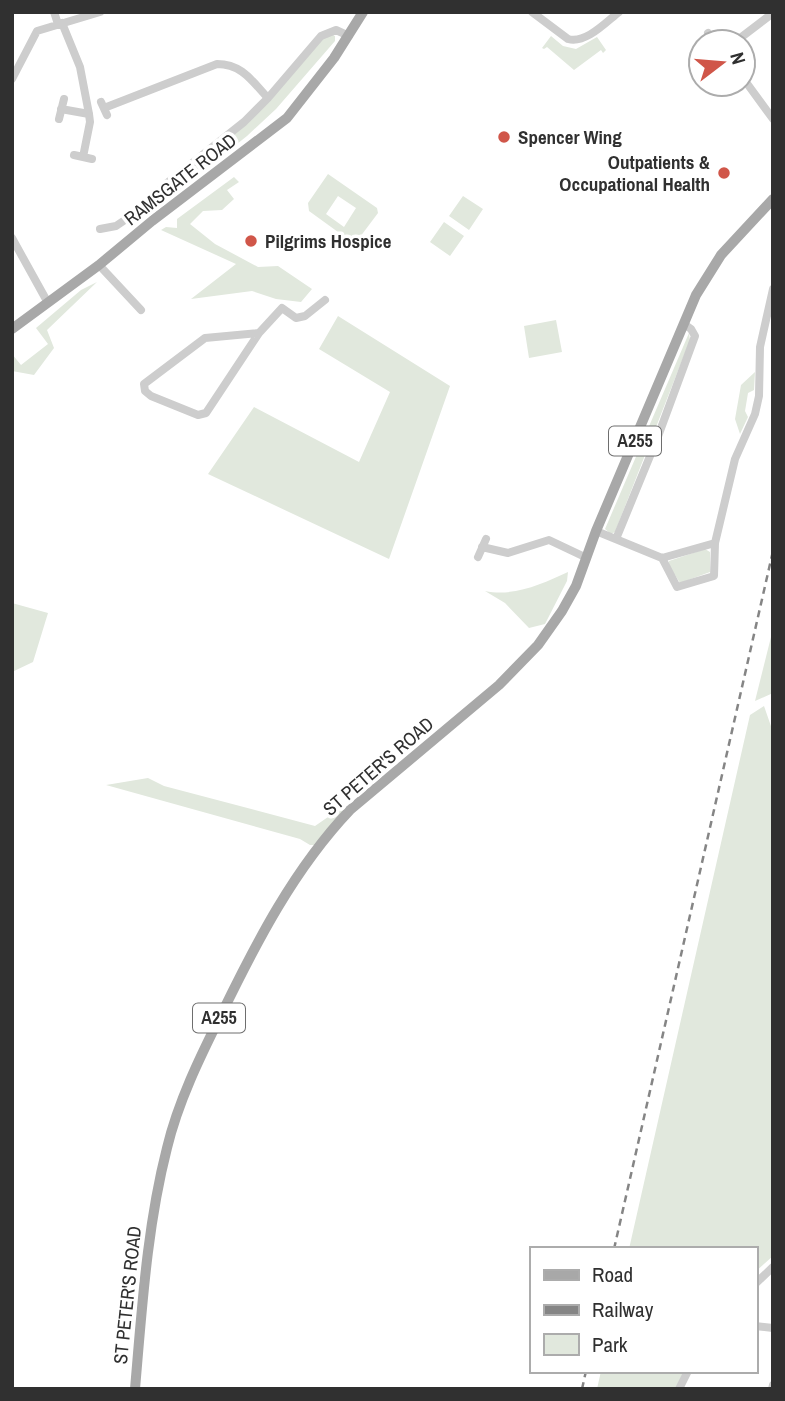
<svg xmlns="http://www.w3.org/2000/svg" width="785" height="1401" font-family="'Archivo Narrow',sans-serif">
<rect width="100%" height="100%" fill="#fff"/>
<path fill="#e1e8dd" fill-rule="evenodd" d="M330,33L335,36V41L276,109L247,136L177,192L174,188L175,181L232,134L323,36Z
M551,36L563,46L576,49L597,37L606,50L603,53L601,50L574,70L547,47L544,49L542,48Z
M328,174L377,208L378,213L357,241L349,240L309,211L308,203ZM338,196L356,208L344,227L326,214Z
M234,177L239,182L227,190L234,199L222,210L203,211L190,224L215,244L258,267L278,266L312,289L301,302L276,299L252,291L191,299L236,264L161,230L166,227L177,228V219Z
M463,196L483,209L469,230L449,216Z
M444,222L464,236L450,256L430,242Z
M97,282L47,330L54,348L34,375L12,371V354L21,365L48,344L36,328L81,290Z
M338,316L450,386L389,559L208,474L254,407L359,462L390,392L319,349Z
M556,320L562,352L529,358L524,326Z
M689,333L690,340L615,532L611,534L605,529Z
M755,372L754,390L748,393L745,411L748,417L740,434L735,419L741,385Z
M705,549L710,552V572L680,583L668,564L669,561Z
M568,572L567,581L545,624L529,628L505,603L485,591C514,597 542,584 568,572Z
M12,603L48,613L33,662L12,672Z
M773,629V693L755,701Z
M764,706L773,732V1256L755,1272V1249H629L750,715Z
M148,778L164,786L315,826L344,806L347,811L316,845H310L300,839L106,785Z
M601,1371H684L675,1389H597Z"/>
<g fill="none" stroke-linecap="round" stroke-linejoin="round">
<path stroke="#cdcdcd" stroke-width="8" d="M54,12L58,24
M532,12L568,39C586,44 606,22 619,12
M62,23L80,67L89,114L90,122L83,157
M708,33L713,42
M735,42L773,13
M743,78L773,119
M12,79L37,31L100,12
M101,102L107,115
M104,108L217,64C242,64 252,81 268,98
M61,109L89,114
M59,119L64,99
M74,155L92,159
M100,229L116,226L144,207L166,184L244,122L268,98L321,36L336,30L349,36
M12,238L48,303
M99,265L141,310
M259,333L206,413L198,415L151,396L145,391L144,384L205,338L259,333L282,308L296,318L305,316L325,300
M596,531L662,558L715,543
M616,539L657,439L695,336L691,329L684,324
M482,547L508,553L549,540L587,558
M478,557L486,539
M662,558L677,587L714,576L715,543L735,459L755,414L759,396L760,347L773,289
M755,1284L773,1267
M755,1326L773,1328
M679,1389L688,1371
M772,1389L773,1385"/>
<path stroke="#a8a8a8" stroke-width="10" d="M12,329L99,265L152,221L287,118L334,58L363,12
M135,1389C142,1308 147,1226 167,1148C178,1102 200,1057 221,1015C256,943 294,869 350,810L499,685L538,645L562,611L576,586L596,531L696,295L721,255L773,199"/>
<path stroke="#858585" stroke-width="2.5" stroke-dasharray="7 5" stroke-linecap="butt" d="M614,1249L773,551
M582,1389L586,1371"/>
</g>
<g fill="#d05649" stroke="#fff" stroke-width="2.5">
<circle cx="504" cy="137" r="7"/>
<circle cx="724" cy="173" r="7"/>
<circle cx="251" cy="241" r="7"/>
</g>
<g text-anchor="middle" stroke-width="7" stroke-linejoin="round" paint-order="stroke">
<g fill="#fff" stroke="#6e6e6e" stroke-width="2">
<rect x="609" y="426.5" width="52" height="29" rx="5"/>
<rect x="193" y="1003.5" width="52" height="29" rx="5"/>
</g>
<g font-size="18" font-weight="bold" fill="#303030">
<text x="635" y="447">A255</text>
<text x="219" y="1024">A255</text>
</g>
<g font-size="19" font-weight="bold" fill="#303030" stroke="#fff" text-anchor="start">
<text x="518" y="144">Spencer Wing</text>
<text x="710" y="169" text-anchor="end">Outpatients &amp;<tspan x="710" dy="22">Occupational Health</tspan></text>
<text x="265" y="248">Pilgrims Hospice</text>
</g>
<g font-size="19" fill="#303030" stroke="#fff">
<text transform="translate(180 179) rotate(-38)" y="7">RAMSGATE ROAD</text>
<text transform="translate(378 766) rotate(-41)" y="7">ST PETER'S ROAD</text>
<text transform="translate(127 1295) rotate(-84)" y="7">ST PETER'S ROAD</text>
</g>
</g>
<rect width="785" height="1401" fill="none" stroke="#303030" stroke-width="28"/>
<rect x="530" y="1247" width="228" height="126" fill="#ffffff" stroke="#acacac" stroke-width="2"/>
<rect x="544" y="1270" width="35" height="10" fill="#a8a8a8" stroke="#acacac" stroke-width="2"/>
<text x="592" y="1282" font-size="21" fill="#303030">Road</text>
<rect x="544" y="1305" width="35" height="10" fill="#858585" stroke="#acacac" stroke-width="2"/>
<text x="592" y="1317" font-size="21" fill="#303030">Railway</text>
<rect x="544" y="1334" width="35" height="21" fill="#e1e8dd" stroke="#acacac" stroke-width="2"/>
<text x="592" y="1352" font-size="21" fill="#303030">Park</text>
<g transform="translate(722 63) rotate(74)"><circle r="33" fill="#ffffff" stroke="#acacac" stroke-width="2"/>
<path d="M0-5L12 26L0 18L-12 26Z" fill="#d05649"/>
<text y="-10" font-size="19" font-weight="bold" text-anchor="middle" fill="#303030">N</text>
</g>
</svg>
